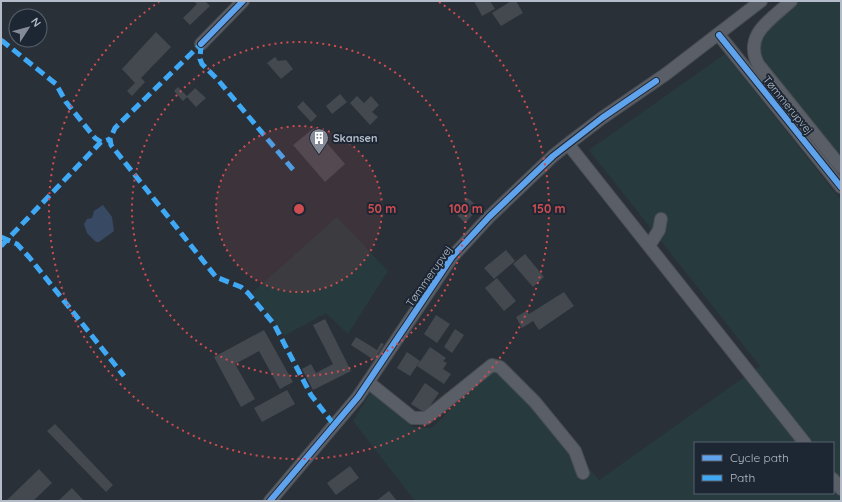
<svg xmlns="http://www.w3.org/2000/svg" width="842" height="502" font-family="Quicksand,sans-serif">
<rect width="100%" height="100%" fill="#2a3038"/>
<path fill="#273a3e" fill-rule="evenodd" d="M798,1H841V160L759,57L758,42L764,33Z
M725,54L841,200V501H415L353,421L371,392L413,427L432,428L498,361L599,480L760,366L589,150ZM695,443H833V493H695Z
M337,217L388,271L348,334L326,313L284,336L252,293Z"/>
<path fill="#384963" d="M103,205L112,217L114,231L99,242H96L87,233L84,224L87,219L92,218L94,211Z"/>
<path fill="#444950" d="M193,1H205L210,6L190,25L183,18L197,4Z
M474,1H490L495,9L482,16Z
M511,1H516L523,13L501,26L492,13Z
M156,32L171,47L141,78L145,82L132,96L127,91L135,83L122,69Z
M275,57L278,61L286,60L293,69L281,79L267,63Z
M178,87L187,96L195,88L206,98L196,107L187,97L183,101L174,91Z
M340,94L347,102L332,114L326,106Z
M357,96L364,103L371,96L379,105L372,112L378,117L370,125L350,103Z
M303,101L317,116L311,122L297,107Z
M314,128L345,164L325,182L293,145Z
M468,198L479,208L465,223L454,212Z
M506,250L515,261L494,279L484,268Z
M525,254L544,277L533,287L513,264Z
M497,278L516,301L504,311L485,288Z
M564,292L574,306L539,330L533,321L522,328L516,317L526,311L529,314Z
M436,315L450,324L437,343L424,334Z
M325,319L351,371L313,390L302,369L311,364L316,373L333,364L313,325Z
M455,329L464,335L452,353L444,347Z
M264,330L293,382L280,389L259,351L235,364L255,399L241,407L214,357Z
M356,337L377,350L381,343L384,344L374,360L351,345Z
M430,347L446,358L443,361L447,363L443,369L451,374L444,384L417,366Z
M407,352L420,361L410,376L397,368Z
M425,383L439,393L425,413L411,404Z
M287,390L295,404L262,422L254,408Z
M55,424L113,485L106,492L47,431Z
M350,466L359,478L336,495L327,483Z
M39,469L52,483L33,501H6Z
M72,488L84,501H58Z
M389,491L397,501H376Z"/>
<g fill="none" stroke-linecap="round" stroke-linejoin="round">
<g stroke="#484c53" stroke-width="14">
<path id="minor" d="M791,1C772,19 743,34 758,64L841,167
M719,35L841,187
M201,44L243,1
M568,144L805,443
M649,246L659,230L661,219
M368,382L413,418H426L492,365L500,367L535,402L575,451L583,473
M833,479L841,489
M270,501L358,397L452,257L489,217L553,156L568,144L602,118L666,74L761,1"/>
</g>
<use href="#minor" stroke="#5a5e66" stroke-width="12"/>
<path stroke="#3fa9f5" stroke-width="5" stroke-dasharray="10 5" stroke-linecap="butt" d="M1,40L56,84L66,102L95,138L101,142L110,139
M204,41L115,128L110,139L111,145L216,277L241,287L248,293L274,324L311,395L335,426
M201,44L200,59L202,64L218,80L295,172
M1,237L17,244L29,257L124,376
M1,246L101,142"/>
<g stroke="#1d2633" stroke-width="8">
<path id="cycleway" d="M719,35L841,187
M201,44L243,1
M270,501L358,397L452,257L489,217L553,156L602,118L656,81"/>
</g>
<use href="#cycleway" stroke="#60a3ed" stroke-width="6"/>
</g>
<circle cx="299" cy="209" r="83" fill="#ce4d50" fill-opacity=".12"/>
<g fill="none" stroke="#ce4d50" stroke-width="2" stroke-dasharray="2 4">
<circle cx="299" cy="209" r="83"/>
<circle cx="299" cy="209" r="167"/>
<path d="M439 2A250 250 0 1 1 159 2"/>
</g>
<defs>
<g id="building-pin" transform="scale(1)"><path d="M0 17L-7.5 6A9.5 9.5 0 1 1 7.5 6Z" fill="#848b96" stroke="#1d2633"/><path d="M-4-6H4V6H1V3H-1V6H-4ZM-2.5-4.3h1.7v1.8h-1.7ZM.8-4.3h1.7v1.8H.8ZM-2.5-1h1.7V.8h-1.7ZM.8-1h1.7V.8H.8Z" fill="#fff"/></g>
</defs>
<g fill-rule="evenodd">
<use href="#building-pin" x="319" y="138"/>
</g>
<g text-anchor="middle" stroke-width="4" stroke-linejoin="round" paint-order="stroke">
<g font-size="11" fill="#b4bcc9" stroke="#1d2633">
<text transform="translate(788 105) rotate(51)" y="4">Tømmerupvej</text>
<text transform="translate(429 276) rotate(-55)" y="4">Tømmerupvej</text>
</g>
<g font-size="11" font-weight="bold" fill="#b4bcc9" stroke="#1d2633" text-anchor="start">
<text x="333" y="142">Skansen</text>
</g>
</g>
<circle cx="299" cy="209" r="6" fill="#ce4d50" stroke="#1d2633" stroke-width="2"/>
<g font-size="12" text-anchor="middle" font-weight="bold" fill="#ce4d50" stroke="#1d2633" stroke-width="4" stroke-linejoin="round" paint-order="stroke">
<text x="382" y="213">50 m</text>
<text x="466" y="213">100 m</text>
<text x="549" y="213">150 m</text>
</g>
<rect width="842" height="502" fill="none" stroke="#b4bcc9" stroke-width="4"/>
<rect x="694" y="442" width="140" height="52" fill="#1d2633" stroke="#59626f"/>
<rect x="702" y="455" width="20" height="6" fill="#60a3ed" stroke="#59626f"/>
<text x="730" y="462" font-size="12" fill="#b4bcc9">Cycle path</text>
<rect x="702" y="475" width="20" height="6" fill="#3fa9f5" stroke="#59626f"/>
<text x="730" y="482" font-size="12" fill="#b4bcc9">Path</text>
<g transform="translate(28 28) rotate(54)"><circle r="19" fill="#1d2633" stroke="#59626f"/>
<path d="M0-3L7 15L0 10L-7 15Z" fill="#848b96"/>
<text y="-6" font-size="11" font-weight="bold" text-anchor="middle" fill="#b4bcc9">N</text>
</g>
</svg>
